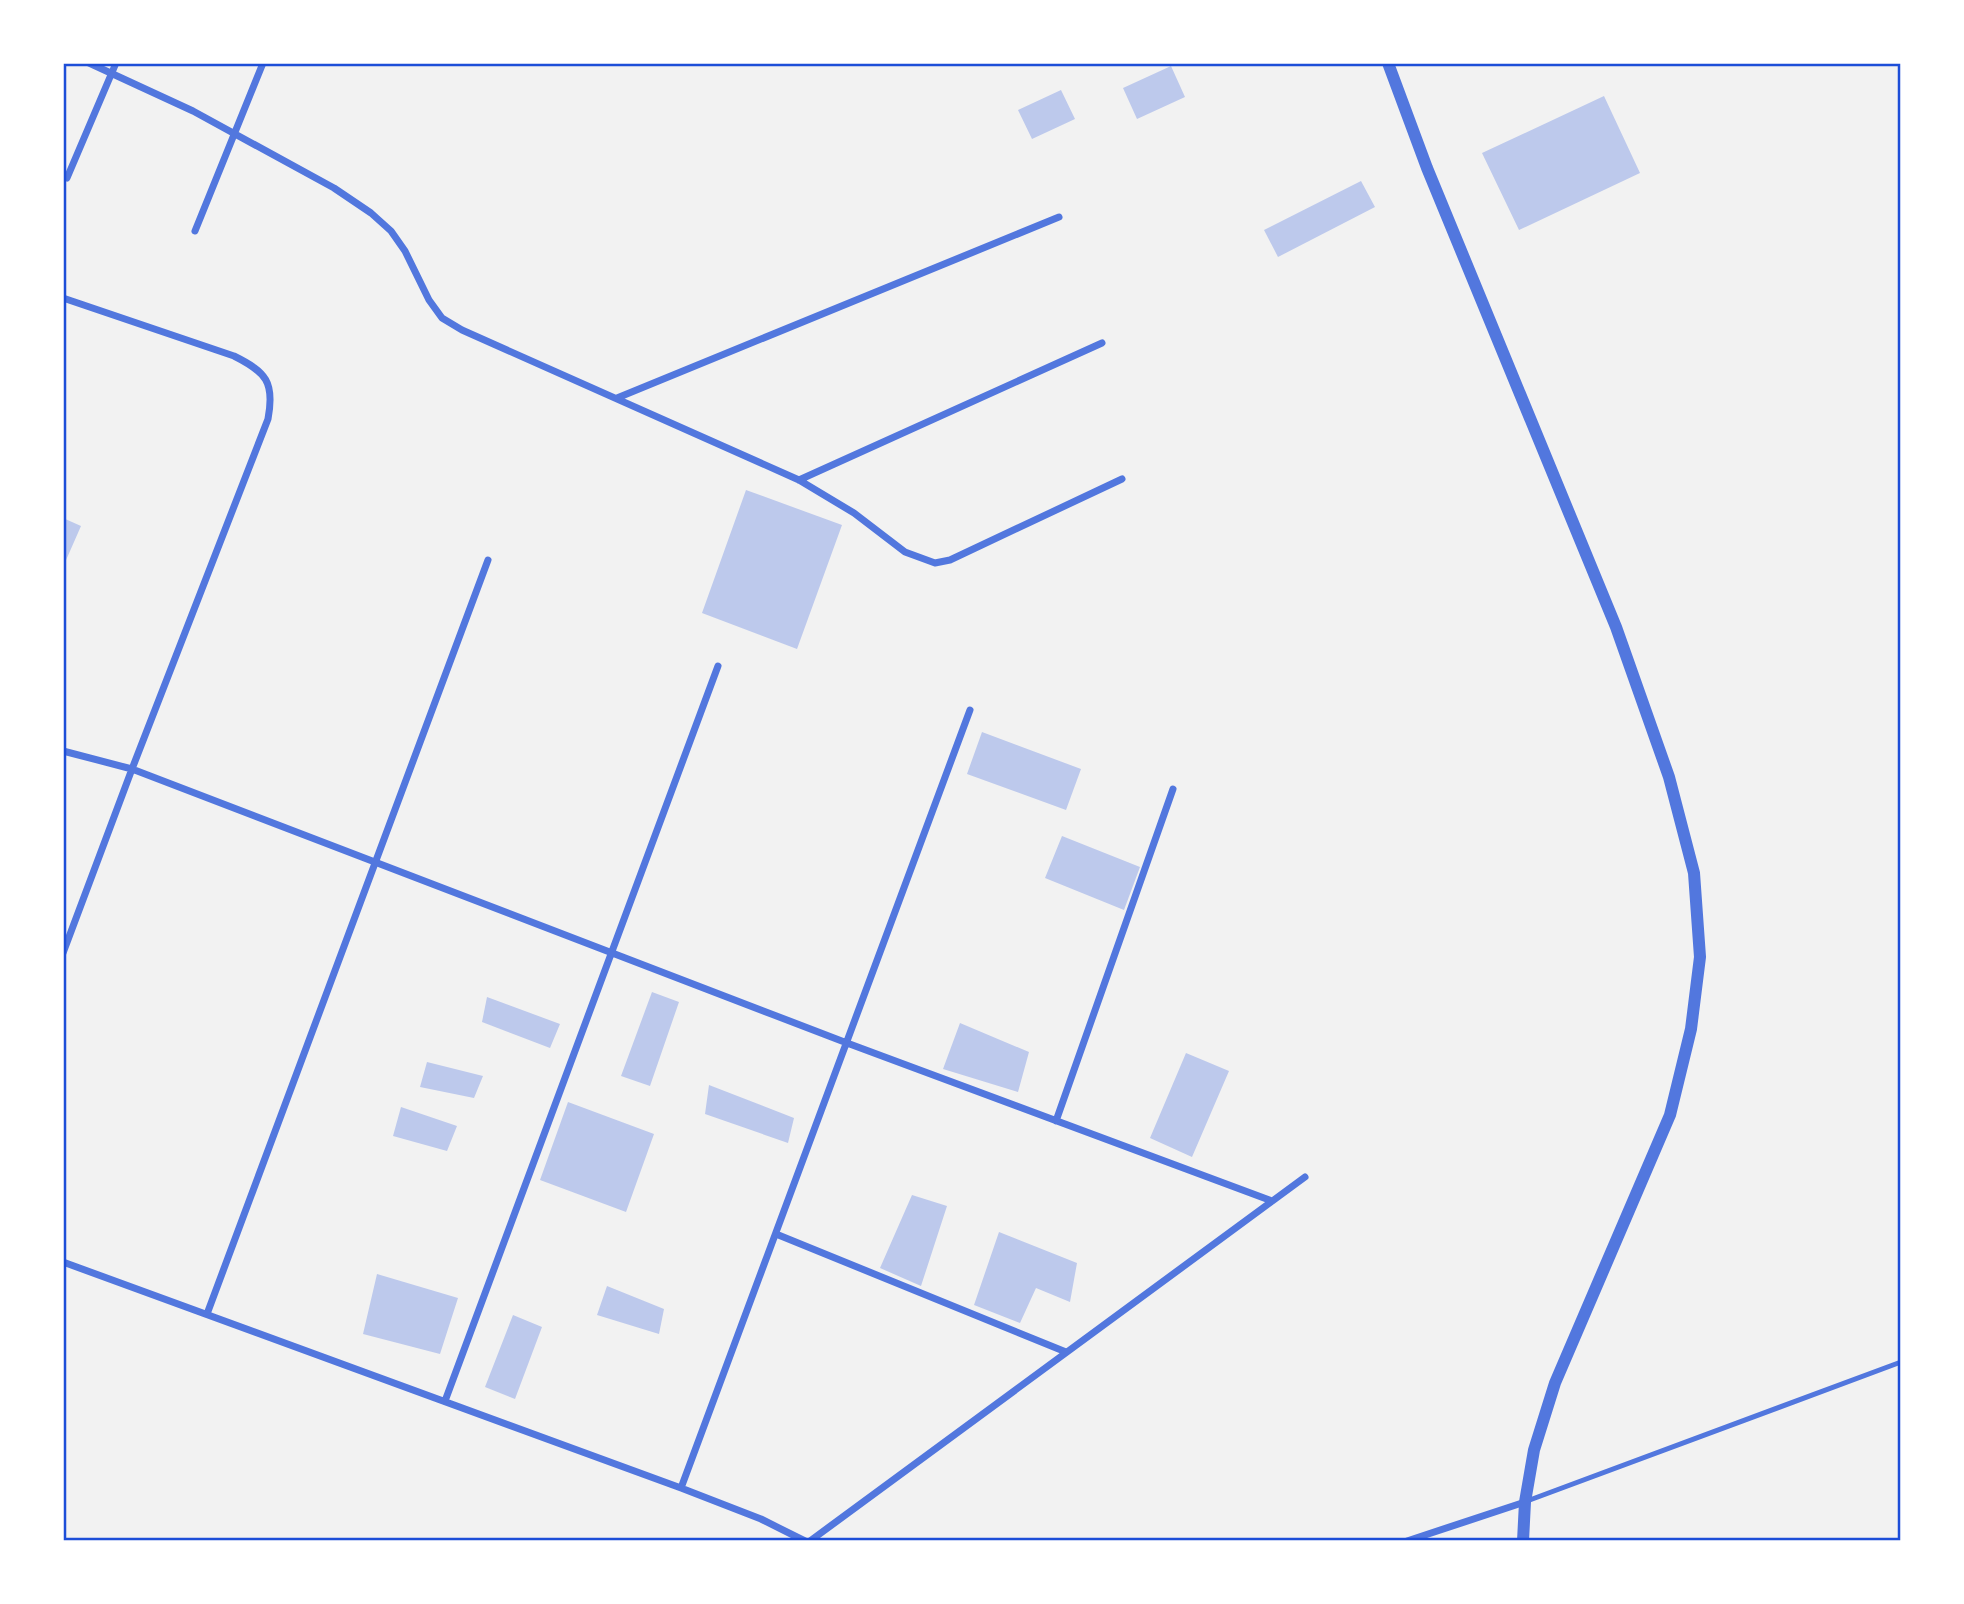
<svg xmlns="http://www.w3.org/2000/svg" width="1964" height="1604" font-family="Karla,sans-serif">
<rect width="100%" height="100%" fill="#f2f2f2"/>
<path fill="#bdc9ec" d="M1171,66L1185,97L1137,119L1123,88Z
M1061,90L1075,119L1032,139L1018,110Z
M1604,96L1640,173L1519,230L1482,153Z
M1361,181L1375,207L1278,257L1264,230Z
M746,490L842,525L797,649L702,613Z
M63,518L81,526L63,567Z
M982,732L1081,769L1066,810L967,774Z
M1062,836L1140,867L1124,910L1045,878Z
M652,992L679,1002L650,1086L621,1076Z
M487,997L560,1024L550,1048L482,1022Z
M960,1023L1029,1052L1018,1092L943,1069Z
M1186,1053L1229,1071L1192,1157L1150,1138Z
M427,1062L483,1076L474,1098L420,1087Z
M709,1085L794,1118L788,1143L705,1114Z
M568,1102L654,1134L626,1212L540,1180Z
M401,1107L457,1126L447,1151L393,1136Z
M912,1195L947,1206L921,1286L880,1268Z
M999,1232L1077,1263L1070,1302L1036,1288L1020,1323L974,1305Z
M377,1274L458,1298L440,1354L363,1334Z
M607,1286L664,1309L659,1334L597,1315Z
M513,1315L542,1327L515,1399L485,1387Z"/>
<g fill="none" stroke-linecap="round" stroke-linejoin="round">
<path stroke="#5277de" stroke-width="5" d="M1527,1501L1901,1362"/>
<path stroke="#5277de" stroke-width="7" d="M89,63L193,111L334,188L371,213L391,231L405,251L429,300L442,318L462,330L799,480L854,513L905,552L935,563L950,560L1122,479
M67,178L116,63
M195,231L263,63
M63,298L234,356C266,372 275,382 268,419L132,769L63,953
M617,398L1059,217
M799,480L1102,343
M63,751L132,769L847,1043L1272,1201
M1056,1121L1173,789
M776,1234L1066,1352
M63,1262L681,1488L761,1519L805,1541
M207,1314L488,560
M445,1401L718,666
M681,1488L970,710
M810,1541L1305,1177
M1407,1541L1525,1502"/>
<path stroke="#5277de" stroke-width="12" d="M1388,63L1427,168L1616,627L1669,777L1694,873L1700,957L1691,1029L1670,1115L1555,1383L1534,1450L1525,1502L1523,1541"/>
</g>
<rect width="1964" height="1604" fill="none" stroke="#ffffff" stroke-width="130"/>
<rect x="65" y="65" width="1834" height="1474" fill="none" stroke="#1d4ed8" stroke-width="2.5"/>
</svg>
